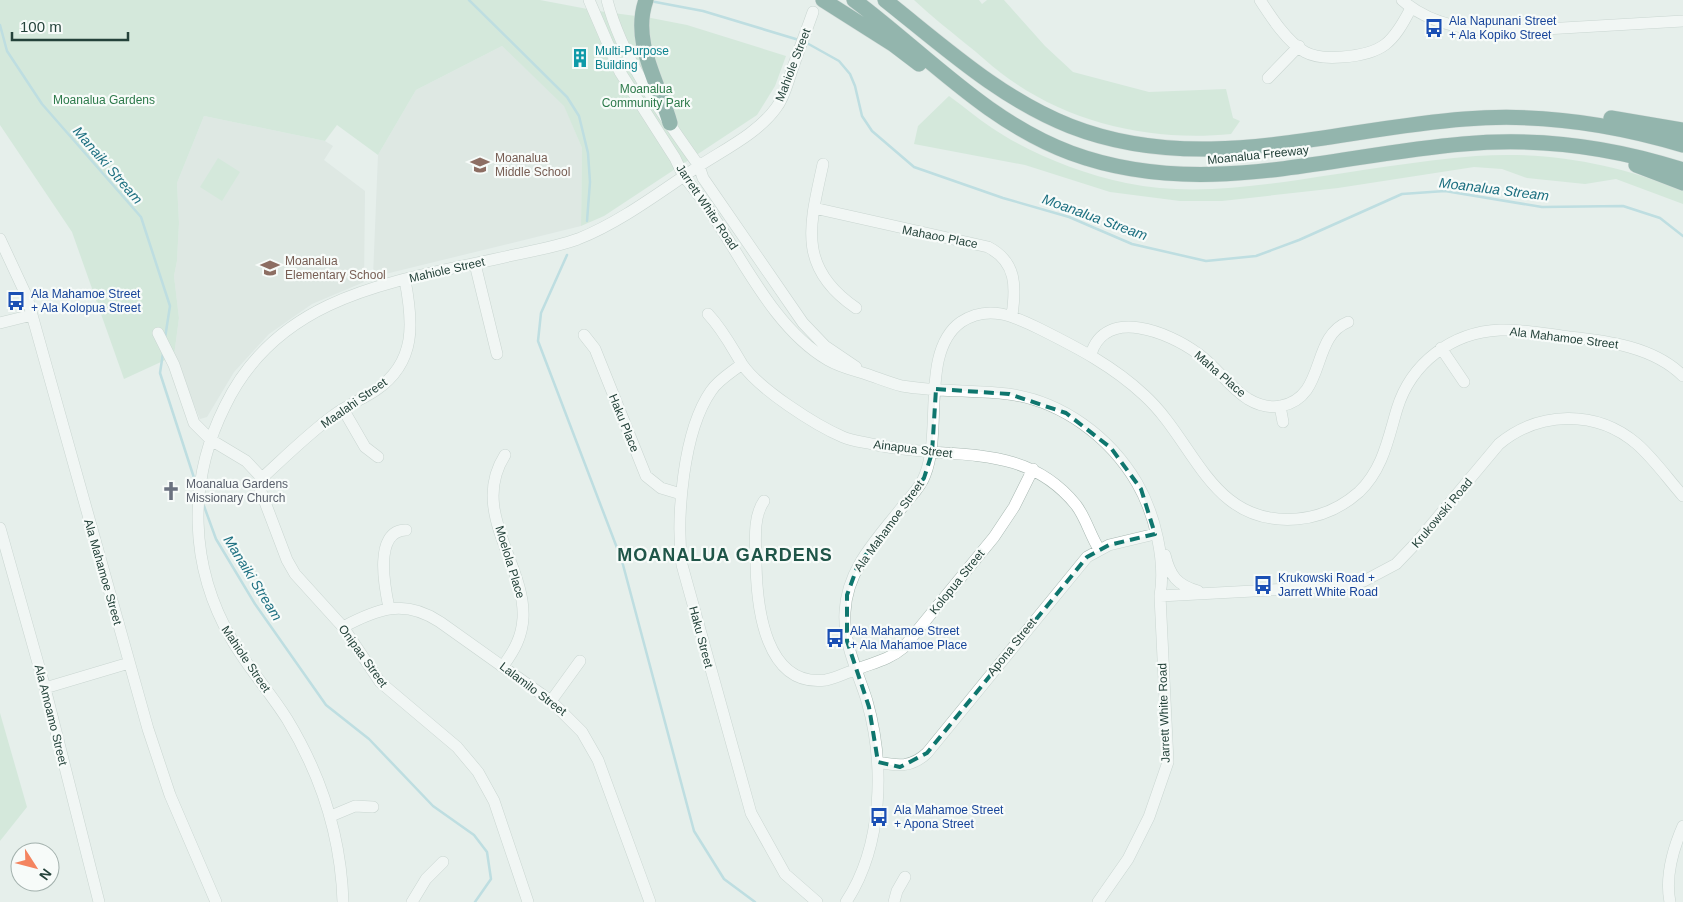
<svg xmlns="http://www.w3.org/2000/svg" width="1683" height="902" font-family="Arial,sans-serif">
<rect width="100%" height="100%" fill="#e6efeb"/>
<path fill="#d4dfda" d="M502,46L564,105L582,148L581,226L373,277L378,155L416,90Z
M204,116L325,141L333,146L324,160L365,191L364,282L312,304L269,334L234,372L207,417L200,419L174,356L179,318L174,276L177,261L179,223L177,183Z"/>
<path fill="#bfe0c8" d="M0,0H540L598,11L651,18L687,25L786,56L775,86L757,115L604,216L581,226L582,148L564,106L502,46L416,90L378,155L337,125L325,141L204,116L177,183L179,223L177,261L174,276L179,318L174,356L124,379L72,232L0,125Z
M914,0H979L982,4L987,0H1004L1045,46L1073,72L1149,92L1226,89L1233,118L1240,121L1231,134C1150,142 1066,123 1001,73C989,64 978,53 966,44C948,29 931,16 914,0Z
M949,96C963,106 977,118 992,128C1031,154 1079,173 1126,183C1184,195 1240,188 1298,180C1357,171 1417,161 1476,156C1552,151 1613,164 1683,190V204L1616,179L1585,184L1527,178L1502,169L1474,167L1338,188L1222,201H1180L1110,192L1025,165L914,144L918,126Z
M218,158L240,172L222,201L200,187Z
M0,713L27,807L0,841Z"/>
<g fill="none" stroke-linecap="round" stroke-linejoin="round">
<path stroke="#8ec9d4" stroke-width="2.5" d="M469,0L567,97L579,116L588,153L590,182L587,221
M650,1L703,11L799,40
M0,25L7,51L42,104L141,217L170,306L165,338
M805,42L839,61L850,74L855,86L862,116L872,131L914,167L1003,198L1069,217L1132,244L1206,261L1256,256L1299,240L1402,194L1445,191L1542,207L1623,206L1660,218L1683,236
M567,255L541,313L538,341L622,561L694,831L724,879L755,902
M163,353L160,373L196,484
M204,506L216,539L255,604L326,705L369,739L433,806L474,835L487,852L491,879L475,902"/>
<g stroke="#a8b8b2" stroke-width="12">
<path id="minor" d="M589,0L620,72L675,158L684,177C732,231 764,323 828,360C840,367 853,370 866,374C878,378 890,383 902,386C937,392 973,390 1008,394C1062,401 1110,437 1137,483C1155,514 1166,561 1160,596L1168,762L1149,817L1128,859L1098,902
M607,0C623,61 663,115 699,166L703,178L803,323L825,346L856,367
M1260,0C1271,17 1287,42 1305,52C1316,58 1330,58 1342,57C1383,54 1393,43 1411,8
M1402,0C1431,26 1472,31 1509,31L1683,21
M1268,78L1299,46
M823,164C810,224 796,267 856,308
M814,208L988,247C1017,262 1016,287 1012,315
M0,239L27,297L148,729L170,795L216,902
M475,264L497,354
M708,314C723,330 731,346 742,364C759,389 815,425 843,437C852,441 863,442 872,444C946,462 1022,438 1076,505C1086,518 1090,535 1099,549
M0,323L32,315
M158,333L174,365L194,423L211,440L246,461L262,478L260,489L287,560L295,574L343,627L380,682L457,747L478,772L494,801L528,902
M584,335L595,349L646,476L661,488L681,494
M1441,348L1464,382
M1091,354C1106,306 1170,333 1197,353C1216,366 1229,387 1248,399C1258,405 1270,408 1281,406C1327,397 1310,337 1348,322
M742,364C732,372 718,380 711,391C683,431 676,517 682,565L751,813L785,874L817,902
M1280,406L1283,422
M343,409L365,447L378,457
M262,478C285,457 308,434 334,415C347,405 363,399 376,390C417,362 413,322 405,280
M764,501C752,518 756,545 756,565C757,607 765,688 826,680C836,678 845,673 855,670C872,663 889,660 903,648L994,537L1014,507L1033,469
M0,528L45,688L99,902
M1165,555C1170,576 1177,585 1198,591
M1160,596L1328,587L1364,581L1396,564L1417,542L1499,444C1539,411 1596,409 1637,444C1654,459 1668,479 1683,496
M389,608C385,589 373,530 406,530
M343,627C377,609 404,598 440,622L551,701L582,732L598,760L650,902
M503,666C514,651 522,637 523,618C526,565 469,511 505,455
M45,688L129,663
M551,701L580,661
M878,762C898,766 911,768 927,753L1087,557L1109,545L1155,534
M331,816L355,806L373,807
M343,902C341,837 321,775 287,719C270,692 248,668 232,640C189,566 187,482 225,406C280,292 399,281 509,256C532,251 556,247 578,239C621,222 661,191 699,166C725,149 758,133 776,108C784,98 787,85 791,73C798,52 806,32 813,12
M412,902L426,879L443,862
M846,902C883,846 885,764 867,701C858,672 843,643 845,612C847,568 878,538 903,506C911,496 921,487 925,475C943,430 920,351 961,322C988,304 1014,316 1040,329C1078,348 1113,366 1144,395C1196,442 1210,526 1297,519C1320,517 1341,508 1359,492C1383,469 1388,439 1397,409C1411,363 1452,332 1500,330C1522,329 1546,334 1569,337C1608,341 1654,347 1683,376
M894,902L897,891L905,877
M1670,902C1665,877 1673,849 1683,826"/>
</g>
<g stroke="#c2cac8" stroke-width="16">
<path id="highway" d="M646,0C631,42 659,83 670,123
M823,0L894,45L919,64
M854,0C925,53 987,122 1071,153C1201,201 1331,155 1463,144C1538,137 1612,147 1683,170
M885,0C943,46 1001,99 1070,126C1200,177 1332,129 1465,119C1538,113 1613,124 1683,145
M1611,118L1683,130
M1636,165L1683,183"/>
</g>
<use href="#minor" stroke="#fff" stroke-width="11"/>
<use href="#highway" stroke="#2f6f62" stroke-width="15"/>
</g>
<path d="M0 0H1683V902H0ZM936,389L1009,394L1066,413L1111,448L1141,489L1155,534L1109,545L1087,557L927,753L900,767L878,762L869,707L847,641V595L858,565L924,478L932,453Z" fill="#e6efeb" fill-opacity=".55" fill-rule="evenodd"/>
<path fill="none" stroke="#0f766e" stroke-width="4" stroke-dasharray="10 6" stroke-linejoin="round" d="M936,389L1009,394L1066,413L1111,448L1141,489L1155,534L1109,545L1087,557L927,753L900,767L878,762L869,707L847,641V595L858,565L924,478L932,453Z"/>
<defs>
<g id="bus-bare" transform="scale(1.5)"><path d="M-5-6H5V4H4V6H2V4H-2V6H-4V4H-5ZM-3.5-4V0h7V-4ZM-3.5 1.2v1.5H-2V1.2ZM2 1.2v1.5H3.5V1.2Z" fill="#1a4fb4" stroke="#f7fbf9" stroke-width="2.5" paint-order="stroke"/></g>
<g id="building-bare" transform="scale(1.5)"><path d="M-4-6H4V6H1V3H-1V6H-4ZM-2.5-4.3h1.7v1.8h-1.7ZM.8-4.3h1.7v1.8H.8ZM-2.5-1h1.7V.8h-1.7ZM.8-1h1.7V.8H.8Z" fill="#0f9aa8" stroke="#f7fbf9" stroke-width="2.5" paint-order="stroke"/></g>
<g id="school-bare" transform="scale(1.5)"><path d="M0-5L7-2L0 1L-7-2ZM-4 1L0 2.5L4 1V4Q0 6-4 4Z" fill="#8d6e63" stroke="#f7fbf9" stroke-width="2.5" paint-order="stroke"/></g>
<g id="church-bare" transform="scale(1.5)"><path d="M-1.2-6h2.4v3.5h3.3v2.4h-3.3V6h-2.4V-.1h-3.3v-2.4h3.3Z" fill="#6b7280" stroke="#f7fbf9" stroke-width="2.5" paint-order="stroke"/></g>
</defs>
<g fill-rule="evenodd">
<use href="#bus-bare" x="1434" y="28"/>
<use href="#building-bare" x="580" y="58"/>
<use href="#school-bare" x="480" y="165"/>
<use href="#school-bare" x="270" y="268"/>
<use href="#bus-bare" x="16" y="301"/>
<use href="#church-bare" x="171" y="491"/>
<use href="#bus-bare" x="1263" y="585"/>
<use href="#bus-bare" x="835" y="638"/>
<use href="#bus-bare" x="879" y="817"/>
</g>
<g text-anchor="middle" stroke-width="4.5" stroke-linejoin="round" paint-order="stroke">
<g font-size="12" fill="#164399" stroke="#f7fbf9" text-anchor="start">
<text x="1449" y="25">Ala Napunani Street<tspan x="1449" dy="14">+ Ala Kopiko Street</tspan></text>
<text x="31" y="298">Ala Mahamoe Street<tspan x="31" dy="14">+ Ala Kolopua Street</tspan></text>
<text x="1278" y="582">Krukowski Road +<tspan x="1278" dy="14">Jarrett White Road</tspan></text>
<text x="850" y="635">Ala Mahamoe Street<tspan x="850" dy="14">+ Ala Mahamoe Place</tspan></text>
<text x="894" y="814">Ala Mahamoe Street<tspan x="894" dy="14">+ Apona Street</tspan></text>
</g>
<g font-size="12" fill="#0d838f" stroke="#f7fbf9" text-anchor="start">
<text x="595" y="55">Multi-Purpose<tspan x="595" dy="14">Building</tspan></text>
</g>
<g font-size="12" fill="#24423a" stroke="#f7fbf9">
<text transform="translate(793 65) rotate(-69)" y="4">Mahiole Street</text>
<text transform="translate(1258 155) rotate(-6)" y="4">Moanalua Freeway</text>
<text transform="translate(707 207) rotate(56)" y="4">Jarrett White Road</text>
<text transform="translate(940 237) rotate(11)" y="4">Mahaoo Place</text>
<text transform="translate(447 270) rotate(-13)" y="4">Mahiole Street</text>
<text transform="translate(1564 338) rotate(7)" y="4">Ala Mahamoe Street</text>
<text transform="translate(1220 374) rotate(41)" y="4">Maha Place</text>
<text transform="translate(354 403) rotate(-35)" y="4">Maalahi Street</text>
<text transform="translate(624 423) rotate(68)" y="4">Haku Place</text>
<text transform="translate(913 449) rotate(7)" y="4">Ainapua Street</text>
<text transform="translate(1442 513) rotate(-50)" y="4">Krukowski Road</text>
<text transform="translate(889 526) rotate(-54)" y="4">Ala Mahamoe Street</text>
<text transform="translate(510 562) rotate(73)" y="4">Moelola Place</text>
<text transform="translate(103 572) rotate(74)" y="4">Ala Mahamoe Street</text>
<text transform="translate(957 582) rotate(-51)" y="4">Kolopua Street</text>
<text transform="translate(701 637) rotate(75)" y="4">Haku Street</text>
<text transform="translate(1012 647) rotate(-51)" y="4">Apona Street</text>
<text transform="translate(363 656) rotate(54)" y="4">Onipaa Street</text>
<text transform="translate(246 659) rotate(56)" y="4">Mahiole Street</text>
<text transform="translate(533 689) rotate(37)" y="4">Lalamilo Street</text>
<text transform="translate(1164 713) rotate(-92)" y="4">Jarrett White Road</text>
<text transform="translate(51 715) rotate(76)" y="4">Ala Amoamo Street</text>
</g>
<g font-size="12" fill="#2d7a4b" stroke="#f7fbf9">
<text x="646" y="93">Moanalua<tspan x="646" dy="14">Community Park</tspan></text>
<text x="104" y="104">Moanalua Gardens</text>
</g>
<g font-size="12" fill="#785e54" stroke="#f7fbf9" text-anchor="start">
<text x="495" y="162">Moanalua<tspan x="495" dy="14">Middle School</tspan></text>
<text x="285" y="265">Moanalua<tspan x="285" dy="14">Elementary School</tspan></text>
</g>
<g font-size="12" fill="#5b616d" stroke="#f7fbf9" text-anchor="start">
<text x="186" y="488">Moanalua Gardens<tspan x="186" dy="14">Missionary Church</tspan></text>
</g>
<g font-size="14" font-style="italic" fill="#1c6f80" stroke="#f7fbf9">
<text transform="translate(108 165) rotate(49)" y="5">Manaiki Stream</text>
<text transform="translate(1494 189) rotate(7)" y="5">Moanalua Stream</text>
<text transform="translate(1095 217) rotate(20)" y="5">Moanalua Stream</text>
<text transform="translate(253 578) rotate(58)" y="5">Manaiki Stream</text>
</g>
<g font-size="18" font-weight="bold" letter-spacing="1" fill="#1f5548" stroke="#f7fbf9">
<text x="725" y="561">MOANALUA GARDENS</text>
</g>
</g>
<g transform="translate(35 867) rotate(126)"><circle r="24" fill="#f7fbf9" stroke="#a3b1ad"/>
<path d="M0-4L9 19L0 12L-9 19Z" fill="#f4845f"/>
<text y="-8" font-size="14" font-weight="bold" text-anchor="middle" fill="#24423a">N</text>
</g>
<path d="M12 32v8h116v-8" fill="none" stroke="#24423a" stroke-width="2.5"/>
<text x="20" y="32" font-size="15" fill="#24423a" stroke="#f7fbf9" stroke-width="4" paint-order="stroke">100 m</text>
</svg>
